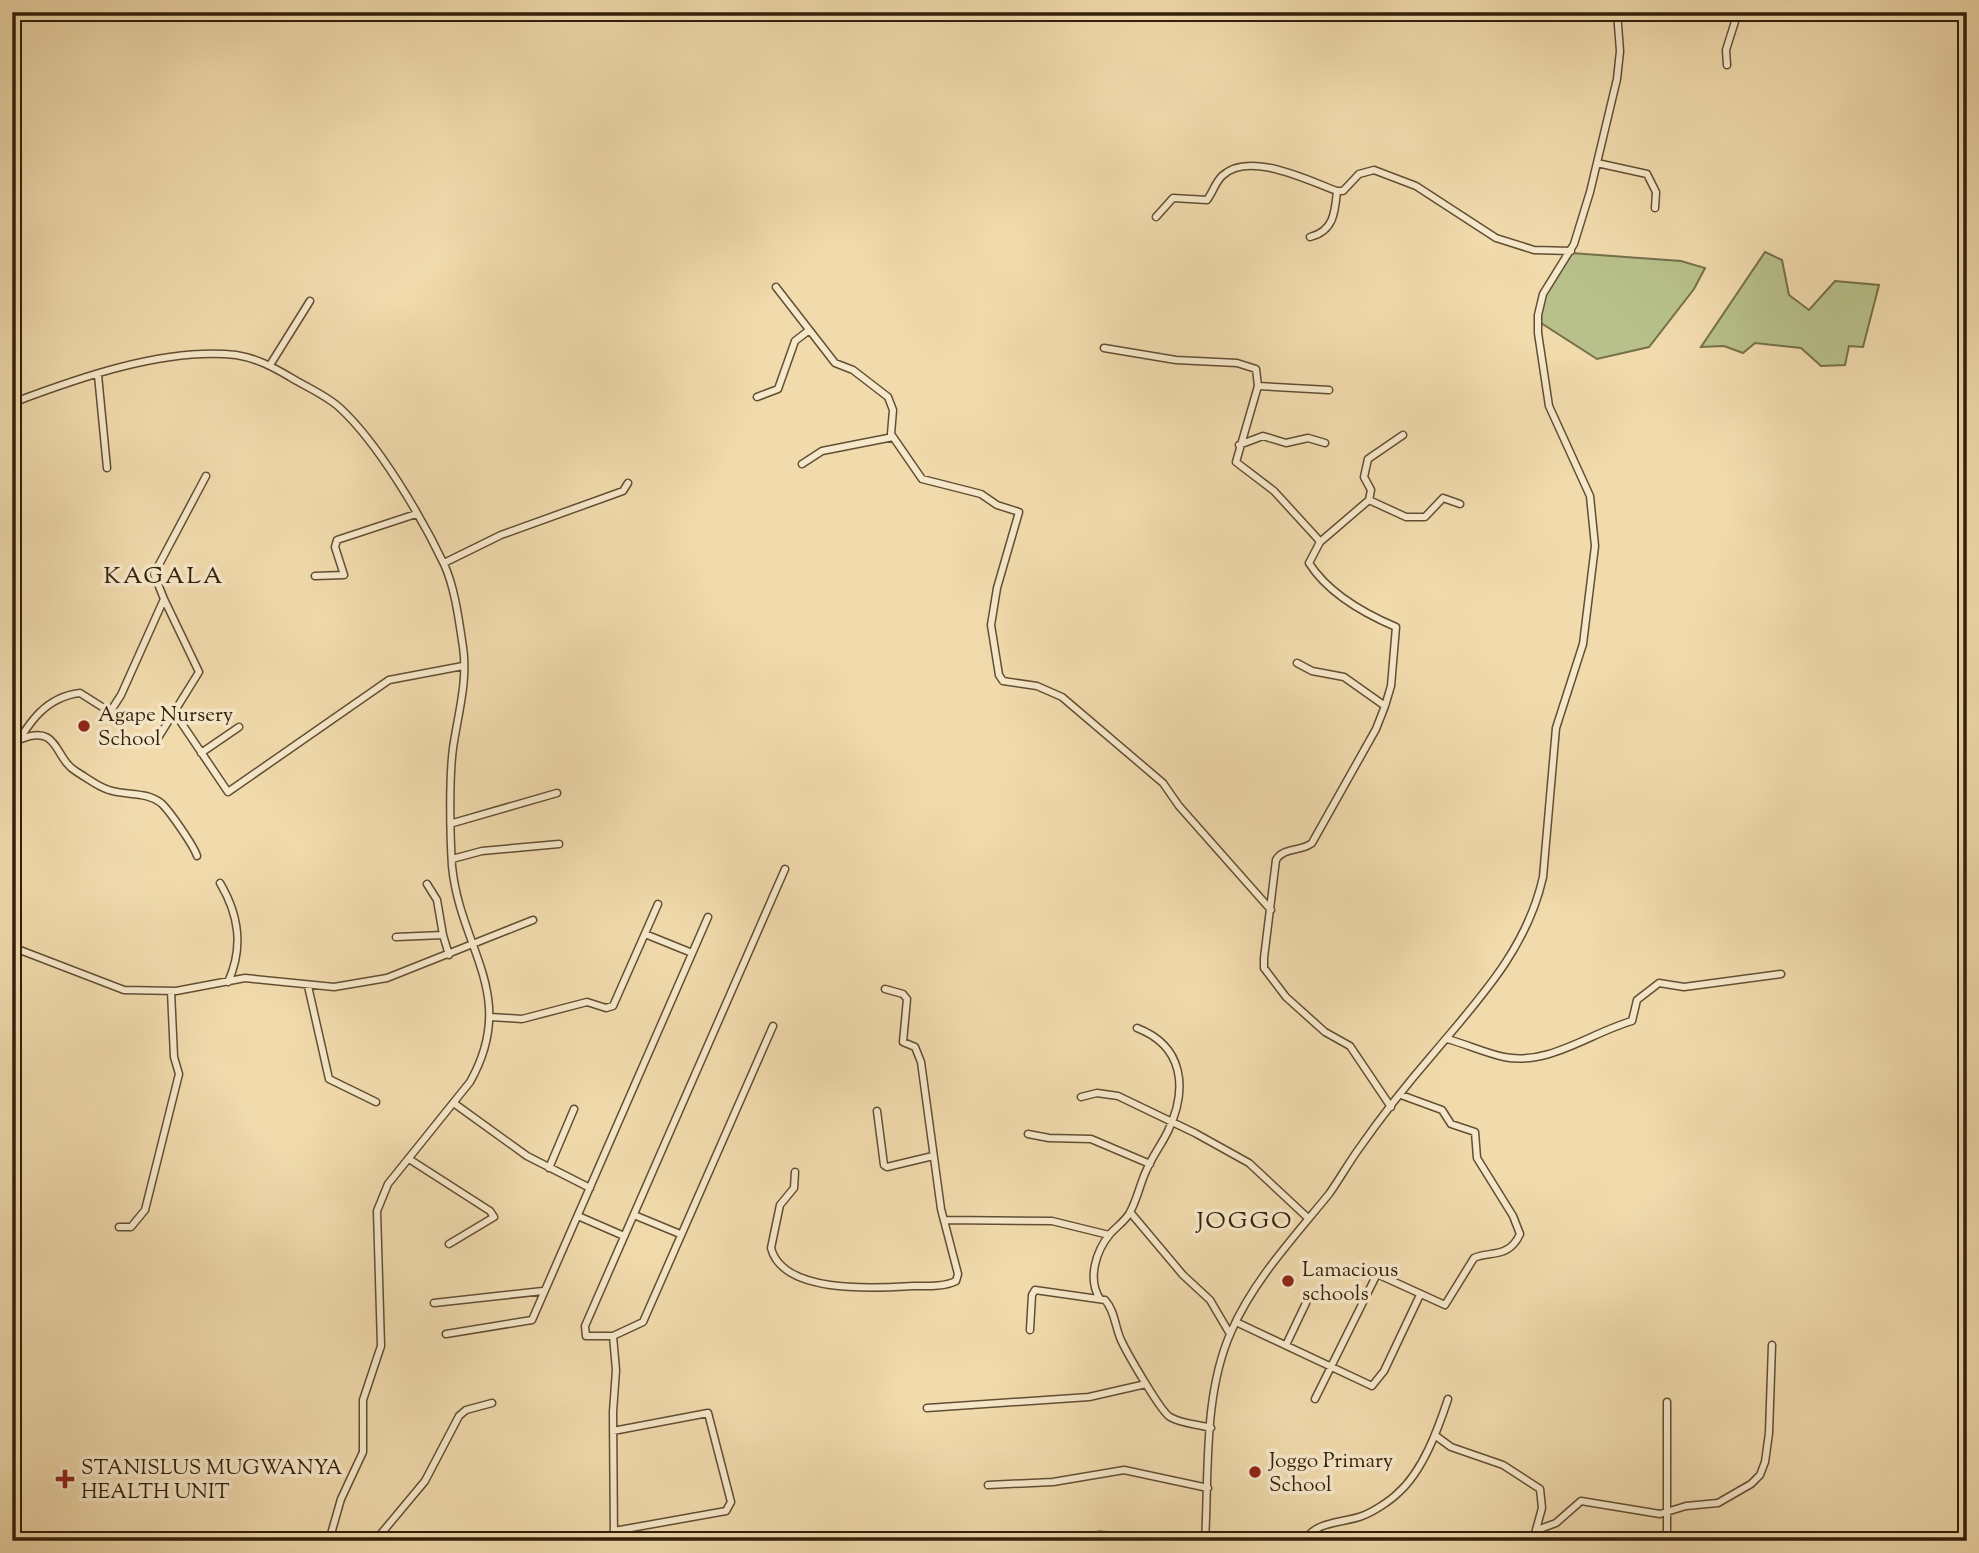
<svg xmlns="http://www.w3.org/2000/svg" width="1979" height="1553" font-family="'Sorts Mill Goudy',serif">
<rect width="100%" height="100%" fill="#f1dbad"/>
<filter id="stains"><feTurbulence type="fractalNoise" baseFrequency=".00286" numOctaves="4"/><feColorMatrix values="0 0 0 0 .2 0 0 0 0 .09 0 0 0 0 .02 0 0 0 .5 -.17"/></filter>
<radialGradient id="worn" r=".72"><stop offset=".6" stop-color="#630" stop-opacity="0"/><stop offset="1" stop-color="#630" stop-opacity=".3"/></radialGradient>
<path fill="#b8c18b" stroke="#76704a" stroke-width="2" d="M1765,252L1782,260L1789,295L1809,310L1835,281L1879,285L1863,347L1849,346L1845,365L1821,366L1801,348L1755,343L1743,353L1724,346L1701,347Z
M1571,253L1681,261L1705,268L1694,289L1649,347L1597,359L1538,321L1546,295Z"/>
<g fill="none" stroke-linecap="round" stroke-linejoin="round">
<g stroke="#624e33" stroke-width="9">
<path id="street" d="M1727,65L1726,50L1738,12
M1597,163L1647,174L1656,192L1655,208
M1156,217L1173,198L1207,200C1213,192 1215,183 1222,176C1249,150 1309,181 1337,191H1343L1359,174L1374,170L1416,186L1496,238L1534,250L1571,251
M1310,237C1334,231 1335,212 1337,191
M776,287L835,363L853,370L888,397L893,410L891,434L922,479L981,494L997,505L1019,512L997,588L991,625L999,675L1003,681L1037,686L1062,697L1163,783L1179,806L1271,910
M1104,348L1176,360L1237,363L1256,369L1258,386L1236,462L1274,491L1317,538L1320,542L1309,563C1328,593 1363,613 1396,627L1391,686L1385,706L1376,729L1312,843C1301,852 1283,847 1276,860L1264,958V968L1286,997L1325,1032L1350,1046L1391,1107
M270,365L310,301
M98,375L107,468
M1258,386L1329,390
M757,397L778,389L795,341L808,331
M12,403C78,378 165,347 236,355C256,358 273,367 290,377C306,387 326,395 340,408C378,443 421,516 444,564C455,588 459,621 463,647C468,681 458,714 453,748C449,779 450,834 452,866C460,949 519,995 470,1082L388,1184L377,1211L381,1346L363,1400V1452L341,1499L329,1541
M1239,445L1263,436L1286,443L1308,438L1325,443
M802,464L822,451L893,437
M1369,500L1406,517H1425L1443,498L1460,504
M1320,542L1369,500L1371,490L1364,477L1368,459L1403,435
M444,563L501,535L623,491L628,483
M315,576L344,575L335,547L337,540L416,514
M1297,663L1312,671L1344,677L1385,706
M174,712L228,792L389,680L463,666
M158,738L199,672L164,599
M21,739C60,724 53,758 77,772C87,778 98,787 109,790C127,796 145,791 161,803C169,810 194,846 197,856
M12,751C29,723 45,697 80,693L110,712L121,695L164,599L154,574L206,476
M201,753L239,727
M453,823L557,793
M452,859L482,851L559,844
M220,883C239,915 244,947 228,982
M427,884L437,900L443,935
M645,934L692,953
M396,937L443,935L449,955
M12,947L124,990L176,991L245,978L334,987L387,978L533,920
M308,986L329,1079L376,1102
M491,1017L522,1019L587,1002L606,1008L613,1006L658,904
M773,1026L643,1322L613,1336H586L585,1326L785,869
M1447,1039C1466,1044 1485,1053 1504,1057C1549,1066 1592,1032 1632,1021L1637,1000L1659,983L1684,987L1781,974
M1081,1097L1097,1093L1118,1096L1195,1133L1249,1163L1308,1218
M455,1104L527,1156L590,1188
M877,1111L884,1165L887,1167L933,1156
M1028,1134L1049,1138L1091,1139L1150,1164
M409,1159L490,1211L494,1217L449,1244
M549,1168L574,1109
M795,1172L794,1188L780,1205L771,1248C783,1295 877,1288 913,1286C927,1286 944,1287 956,1281L958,1274L941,1209L921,1062L915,1047L903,1042L907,999L903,994L885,989
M1130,1212L1183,1275L1210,1300L1230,1334
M634,1215L680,1234
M578,1216L624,1236
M944,1220L1052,1221L1109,1235
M119,1227H131L145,1210L179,1074L174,1057L171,991
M1100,1299C1087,1279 1096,1251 1110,1234C1116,1227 1124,1222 1129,1214C1137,1201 1140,1183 1147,1169C1153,1155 1162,1144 1168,1131C1188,1089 1184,1046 1137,1028
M434,1303L543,1291
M1236,1322L1372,1386L1384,1371L1420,1295
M1030,1330L1032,1295L1035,1290L1105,1300C1115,1311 1115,1327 1121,1340C1127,1353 1161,1412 1170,1417C1182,1424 1197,1424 1211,1428
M446,1334L532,1320L708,917
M613,1336L616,1370L613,1412L614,1541
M1286,1345L1306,1303
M1315,1399L1377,1274L1445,1305L1474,1258C1488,1251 1509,1259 1520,1234L1513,1216L1477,1158L1475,1132L1451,1124L1442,1110L1401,1095
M1667,1402V1541
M927,1408L1089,1397L1146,1384
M613,1431L708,1413L731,1502L726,1511L614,1531
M1436,1436L1451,1447L1503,1465L1540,1489L1542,1508L1533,1541
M988,1485L1053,1482L1124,1470L1208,1488
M1537,1530L1556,1523L1581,1501L1660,1514L1686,1506L1718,1503L1751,1484L1760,1475L1765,1462L1769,1433L1772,1345
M1099,1535L1200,1541
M375,1541L425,1481L459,1416L466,1410L492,1403
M1205,1541C1209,1473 1203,1395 1231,1332C1253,1281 1294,1237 1329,1194C1339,1180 1348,1164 1358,1150C1381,1117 1407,1084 1433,1054C1479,999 1527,949 1543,877L1556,728L1583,644L1595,546L1590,496L1549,406L1538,333V315L1543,294L1574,244L1590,192L1617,79L1620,51L1617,12
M1305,1541C1314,1521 1344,1523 1362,1516C1373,1512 1390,1501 1398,1493C1423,1471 1438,1429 1448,1399"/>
</g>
<use href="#street" stroke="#f6e8ca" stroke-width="6"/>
</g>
<g fill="#8f2418" stroke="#f6e8ca" stroke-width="2.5">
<circle cx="84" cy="726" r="7"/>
<circle cx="1288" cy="1281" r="7"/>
<circle cx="1255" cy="1472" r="7"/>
<path d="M61.5 1468.5h7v7h7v7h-7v7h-7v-7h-7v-7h7z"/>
</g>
<g text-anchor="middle" stroke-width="7" stroke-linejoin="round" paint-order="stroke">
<g font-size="21" fill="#331f0a" stroke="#f6e8ca" text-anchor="start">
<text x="98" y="721">Agape Nursery<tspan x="98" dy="24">School</tspan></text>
<text x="1302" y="1276">Lamacious<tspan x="1302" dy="24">schools</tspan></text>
<text x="1269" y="1467">Joggo Primary<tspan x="1269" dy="24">School</tspan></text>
<text x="81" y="1474">STANISLUS MUGWANYA<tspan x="81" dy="24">HEALTH UNIT</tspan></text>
</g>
<g font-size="24" letter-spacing="2" fill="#331f0a" stroke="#f6e8ca">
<text x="164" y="583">KAGALA</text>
<text x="1245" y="1228">JOGGO</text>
</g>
</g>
<rect width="1979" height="1553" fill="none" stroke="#f1dbad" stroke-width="42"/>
<rect x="14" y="14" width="1951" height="1525" fill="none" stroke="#331f0a" stroke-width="3.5"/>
<rect x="21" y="21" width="1937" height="1511" fill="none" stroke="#331f0a" stroke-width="2"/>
<rect width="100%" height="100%" filter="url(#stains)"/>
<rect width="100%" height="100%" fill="url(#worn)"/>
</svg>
